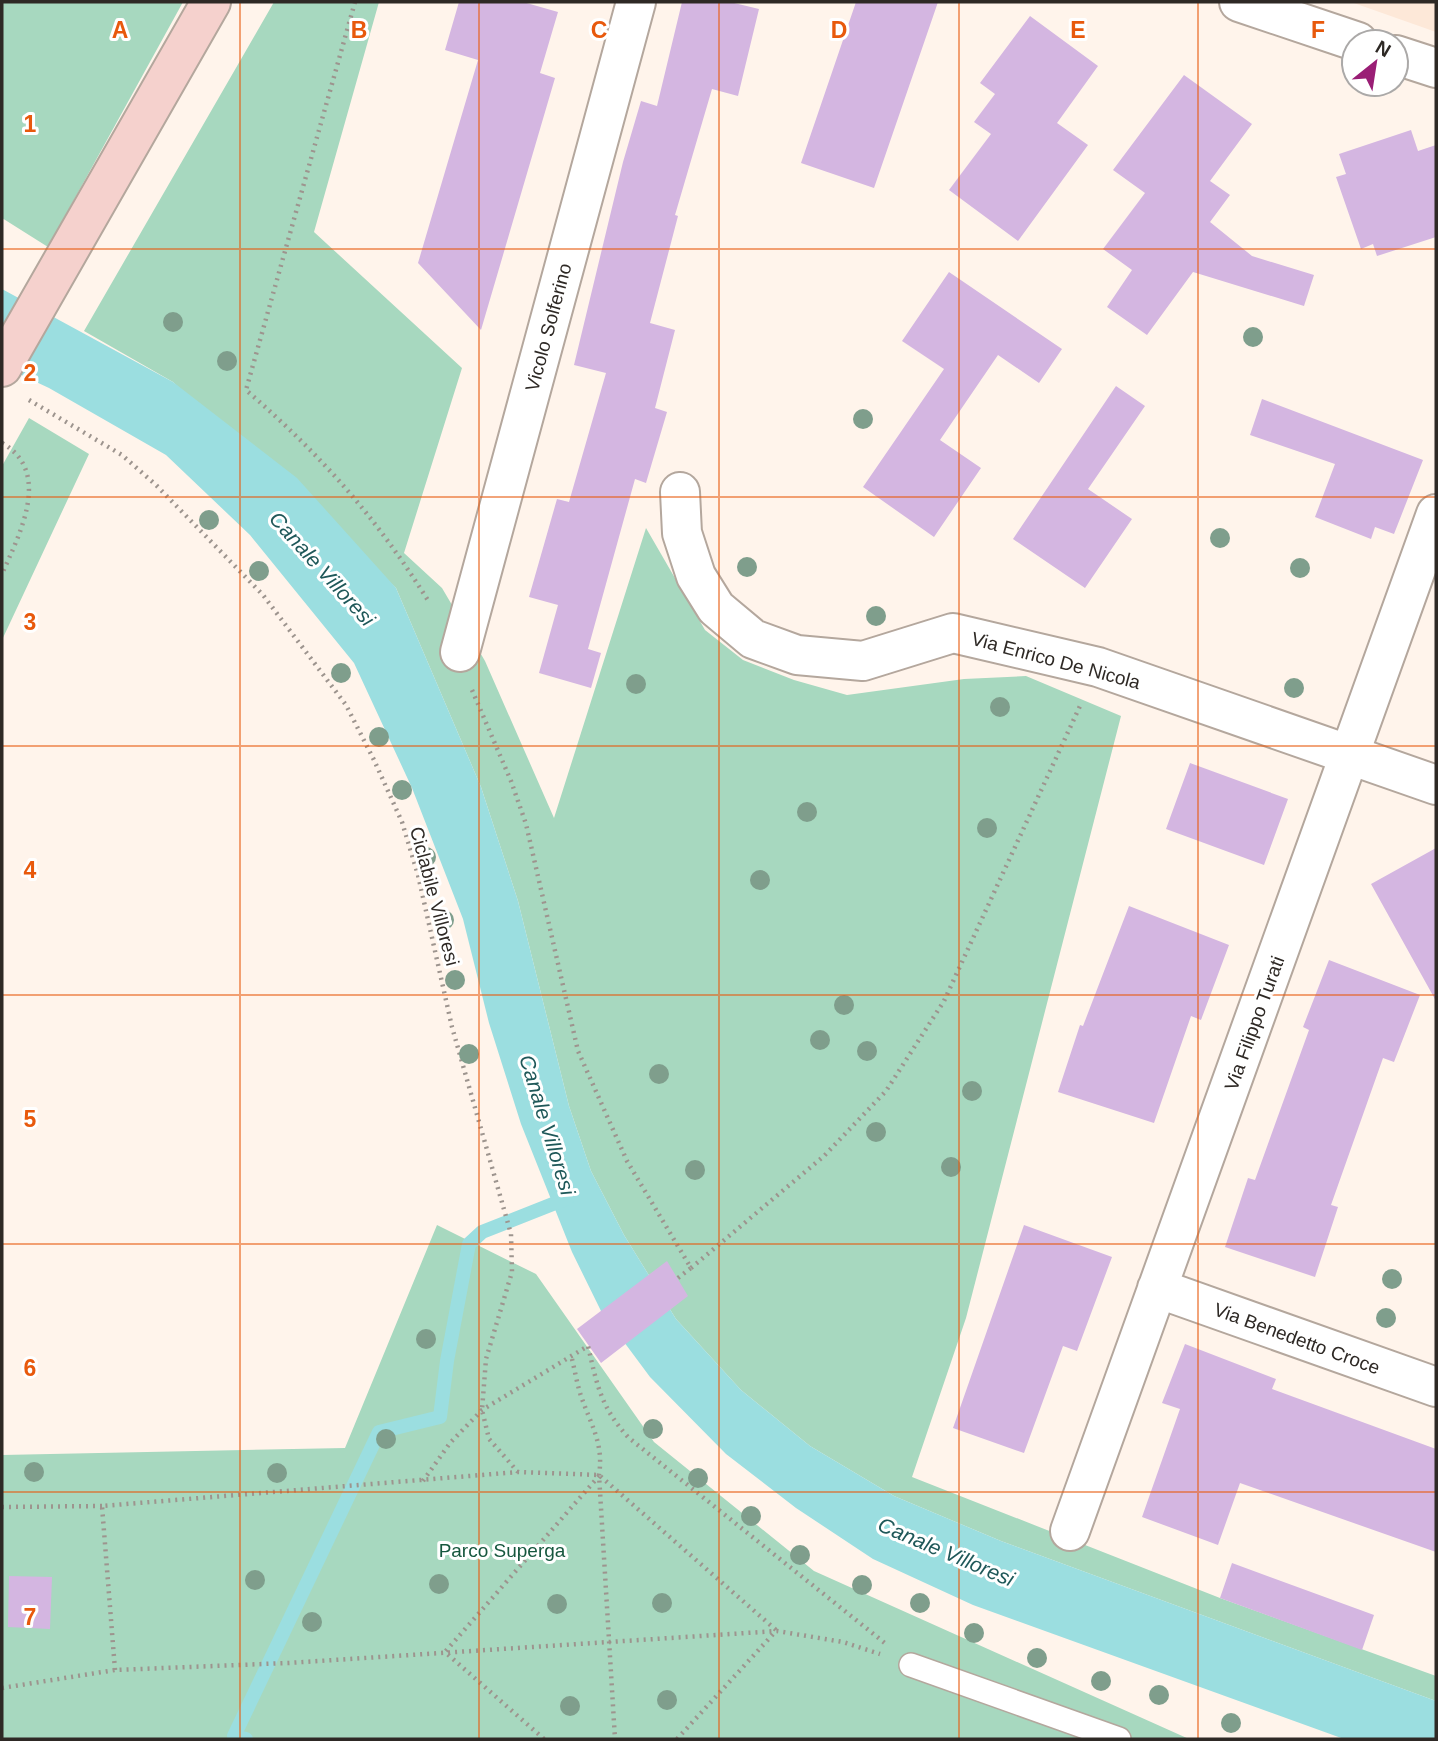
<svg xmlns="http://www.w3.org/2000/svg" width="1438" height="1741" font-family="Arial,sans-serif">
<rect width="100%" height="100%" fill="#fff4eb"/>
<path fill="#fde8d8" d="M1351,2H1436V32Z"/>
<path fill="#a7d8bf" d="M2,2H183L48,247L2,218Z
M274,2H379L314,232L462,368L404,553L442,588L485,661L554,818L646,528L705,630L743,660L794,680L847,695L964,679L1026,676L1121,716L966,1318L912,1477L1220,1598L1436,1676V1701L1001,1541L894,1496L810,1446L741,1390L676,1319L624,1235L591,1171L569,1106L518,901L481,787L396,588L173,382L84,331Z
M29,418L89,454L2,640V466Z
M437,1225L536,1274L654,1442L814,1571L1189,1739H2V1455L345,1448Z"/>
<path fill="#9bdee0" d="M2,289L173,382L297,478L396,588L481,787L518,901L569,1106L591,1171L624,1235L676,1319L741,1390L810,1446L894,1496L1001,1541L1436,1701V1739H1344L973,1605L873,1559L796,1508L726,1454L650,1377L601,1311L572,1252L521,1124L489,1023L463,919L412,788L354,663L250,535L166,455L49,388L2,366Z"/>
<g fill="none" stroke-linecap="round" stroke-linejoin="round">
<path stroke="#9bdee0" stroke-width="14" d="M246,1739L234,1736L379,1432L440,1417L447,1361L469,1244L482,1232L568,1198"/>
</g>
<path fill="#d4b6e1" d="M459,2H523L558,12L540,73L555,78L481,330L418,263L478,60L445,50Z
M682,2H730L759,9L738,96L712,89L675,215L678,216L650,323L675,330L655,408L667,412L646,483L635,479L588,649L601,653L591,688L539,673L558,605L529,597L557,499L569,502L606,373L574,365L623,162L641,101L657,106Z
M856,2H938L874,188L801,163Z
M1030,16L1098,66L1057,123L1088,145L1018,241L949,190L991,134L974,122L995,94L980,83Z
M1184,75L1252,124L1210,181L1230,195L1210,222L1252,256L1314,275L1304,306L1193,272L1147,335L1107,307L1132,270L1103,249L1145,193L1113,170Z
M1411,130L1418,151L1436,145V237L1377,256L1373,244L1361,249L1336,177L1346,174L1339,154Z
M949,272L1062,349L1039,383L998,355L940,440L981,468L934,537L863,487L944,369L902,341Z
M1116,386L1145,406L1088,489L1132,519L1085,588L1013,539Z
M1262,399L1423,460L1394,534L1375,527L1371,539L1315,517L1335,464L1250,435Z
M1190,763L1288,799L1264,865L1166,829Z
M1436,848V1001L1371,884Z
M1129,906L1229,945L1201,1020L1191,1016L1154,1123L1058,1092L1080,1025L1083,1026Z
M1329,960L1420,995L1394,1062L1383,1058L1331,1205L1338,1207L1315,1277L1225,1247L1248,1178L1255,1180L1309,1030L1303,1027Z
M1024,1225L1112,1257L1077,1351L1063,1346L1024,1453L953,1428Z
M667,1261L688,1296L601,1363L577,1329Z
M1185,1344L1276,1379L1272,1389L1436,1449V1552L1240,1483L1218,1545L1142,1517L1180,1409L1162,1403Z
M1232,1563L1374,1615L1362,1650L1220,1598Z
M9,1576L52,1577L50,1629L8,1627Z"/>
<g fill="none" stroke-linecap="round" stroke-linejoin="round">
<g stroke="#b4a79d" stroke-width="26">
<path id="lane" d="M911,1665L1119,1739"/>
</g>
<g stroke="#b4a79d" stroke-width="42">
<path id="street" d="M1239,2L1358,42
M1396,55L1436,68
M680,492L682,533L696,576L716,608L753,639L797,655L863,661L953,633L1098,667L1436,785
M460,652L636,2
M1157,1288L1436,1387
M1070,1531L1436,514"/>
</g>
<g stroke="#b4a79d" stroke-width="42">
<path id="secondary" d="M2,367L211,2"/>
</g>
<path stroke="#9d948e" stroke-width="4.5" stroke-dasharray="2 5" stroke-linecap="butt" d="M355,2L246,390C322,456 376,517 429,602
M29,400L122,455L156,485L263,595L346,705L374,760L402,822L418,875L452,1027L511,1234L512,1272L486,1359L482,1410L489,1439L518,1472
M2,443C53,472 19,535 2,574
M472,690L511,781L526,824L578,1051L627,1161L691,1268L678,1278
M691,1268L824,1156L886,1091L944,1001L1080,706
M572,1359C575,1371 577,1384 581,1396C591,1425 604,1444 599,1475L615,1739
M423,1481L450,1443L482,1410L588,1346C597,1385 601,1408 629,1438L886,1644
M2,1507L102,1506
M115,1670L102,1506L518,1472L599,1475L776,1630
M2,1688L115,1670L288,1663L777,1631L843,1642L880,1654
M544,1739L445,1652L599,1476
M677,1739L776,1631"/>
<use href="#lane" stroke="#fff" stroke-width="23"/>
<use href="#street" stroke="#fff" stroke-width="38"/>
<use href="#secondary" stroke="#f5d1cd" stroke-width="38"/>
</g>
<g fill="#7f9e8c">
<circle cx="173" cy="322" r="10"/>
<circle cx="1253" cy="337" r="10"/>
<circle cx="227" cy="361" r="10"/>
<circle cx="863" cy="419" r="10"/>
<circle cx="209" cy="520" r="10"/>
<circle cx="1220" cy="538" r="10"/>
<circle cx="747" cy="567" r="10"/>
<circle cx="1300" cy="568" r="10"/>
<circle cx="259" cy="571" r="10"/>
<circle cx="876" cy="616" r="10"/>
<circle cx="341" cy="673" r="10"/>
<circle cx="636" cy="684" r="10"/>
<circle cx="1294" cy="688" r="10"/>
<circle cx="1000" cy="707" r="10"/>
<circle cx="379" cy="737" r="10"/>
<circle cx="402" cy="790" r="10"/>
<circle cx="807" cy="812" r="10"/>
<circle cx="987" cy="828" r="10"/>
<circle cx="426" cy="857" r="10"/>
<circle cx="760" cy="880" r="10"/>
<circle cx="444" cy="920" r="10"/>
<circle cx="455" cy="980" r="10"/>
<circle cx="844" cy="1005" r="10"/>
<circle cx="820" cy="1040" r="10"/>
<circle cx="867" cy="1051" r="10"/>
<circle cx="469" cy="1054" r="10"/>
<circle cx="659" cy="1074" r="10"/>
<circle cx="972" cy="1091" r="10"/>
<circle cx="876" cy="1132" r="10"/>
<circle cx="951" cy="1167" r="10"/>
<circle cx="695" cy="1170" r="10"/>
<circle cx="1392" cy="1279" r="10"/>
<circle cx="1386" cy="1318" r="10"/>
<circle cx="426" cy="1339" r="10"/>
<circle cx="653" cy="1429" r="10"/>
<circle cx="386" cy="1439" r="10"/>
<circle cx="34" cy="1472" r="10"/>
<circle cx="277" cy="1473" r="10"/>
<circle cx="698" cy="1478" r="10"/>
<circle cx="751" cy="1516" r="10"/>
<circle cx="800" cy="1555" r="10"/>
<circle cx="255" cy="1580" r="10"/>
<circle cx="439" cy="1584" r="10"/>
<circle cx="862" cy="1585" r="10"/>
<circle cx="662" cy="1603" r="10"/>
<circle cx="920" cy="1603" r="10"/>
<circle cx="557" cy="1604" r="10"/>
<circle cx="312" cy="1622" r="10"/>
<circle cx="974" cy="1633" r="10"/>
<circle cx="1037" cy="1658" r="10"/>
<circle cx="1101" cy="1681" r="10"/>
<circle cx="1159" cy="1695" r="10"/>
<circle cx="667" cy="1700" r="10"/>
<circle cx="570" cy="1706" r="10"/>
<circle cx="1231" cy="1723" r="10"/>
</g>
<path fill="none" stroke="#e8590c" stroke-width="2" stroke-opacity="0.55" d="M240,2V1739M479,2V1739M719,2V1739M959,2V1739M1198,2V1739M2,249H1436M2,497H1436M2,746H1436M2,995H1436M2,1244H1436M2,1492H1436"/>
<g text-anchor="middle" stroke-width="6" stroke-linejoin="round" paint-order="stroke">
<g font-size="19" fill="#2e2925" stroke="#fff">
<text transform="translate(548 327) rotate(-75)" y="7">Vicolo Solferino</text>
<text transform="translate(1056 660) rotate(15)" y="7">Via Enrico De Nicola</text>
<text transform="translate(435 896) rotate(75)" y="7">Ciclabile Villoresi</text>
<text transform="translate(1254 1023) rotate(-70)" y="7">Via Filippo Turati</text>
<text transform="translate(1297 1338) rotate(20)" y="7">Via Benedetto Croce</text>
</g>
<g font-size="19" fill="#16573e" stroke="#fff">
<text x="502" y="1557">Parco Superga</text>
</g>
<g font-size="21" font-style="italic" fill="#1f5859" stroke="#fff">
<text transform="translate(322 569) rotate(48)" y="7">Canale Villoresi</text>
<text transform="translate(547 1125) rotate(73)" y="7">Canale Villoresi</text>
<text transform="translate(946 1552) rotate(23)" y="7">Canale Villoresi</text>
</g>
</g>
<g font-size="23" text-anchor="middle" font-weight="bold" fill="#e8590c" stroke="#fff" stroke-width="6" stroke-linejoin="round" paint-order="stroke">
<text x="120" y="38">A</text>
<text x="359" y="38">B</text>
<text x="599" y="38">C</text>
<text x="839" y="38">D</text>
<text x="1078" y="38">E</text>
<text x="1318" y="38">F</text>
<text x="30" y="132">1</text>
<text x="30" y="381">2</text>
<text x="30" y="630">3</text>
<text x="30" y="878">4</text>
<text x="30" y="1127">5</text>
<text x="30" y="1376">6</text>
<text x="30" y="1625">7</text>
</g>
<rect width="1438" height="1741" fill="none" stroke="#2e2925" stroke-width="7"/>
<g transform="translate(1375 63) rotate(30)"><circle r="33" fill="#ffffff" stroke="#aba9a8" stroke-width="2"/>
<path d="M0-5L12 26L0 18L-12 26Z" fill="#9a1e75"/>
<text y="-10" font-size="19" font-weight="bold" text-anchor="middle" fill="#2e2925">N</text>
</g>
</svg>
